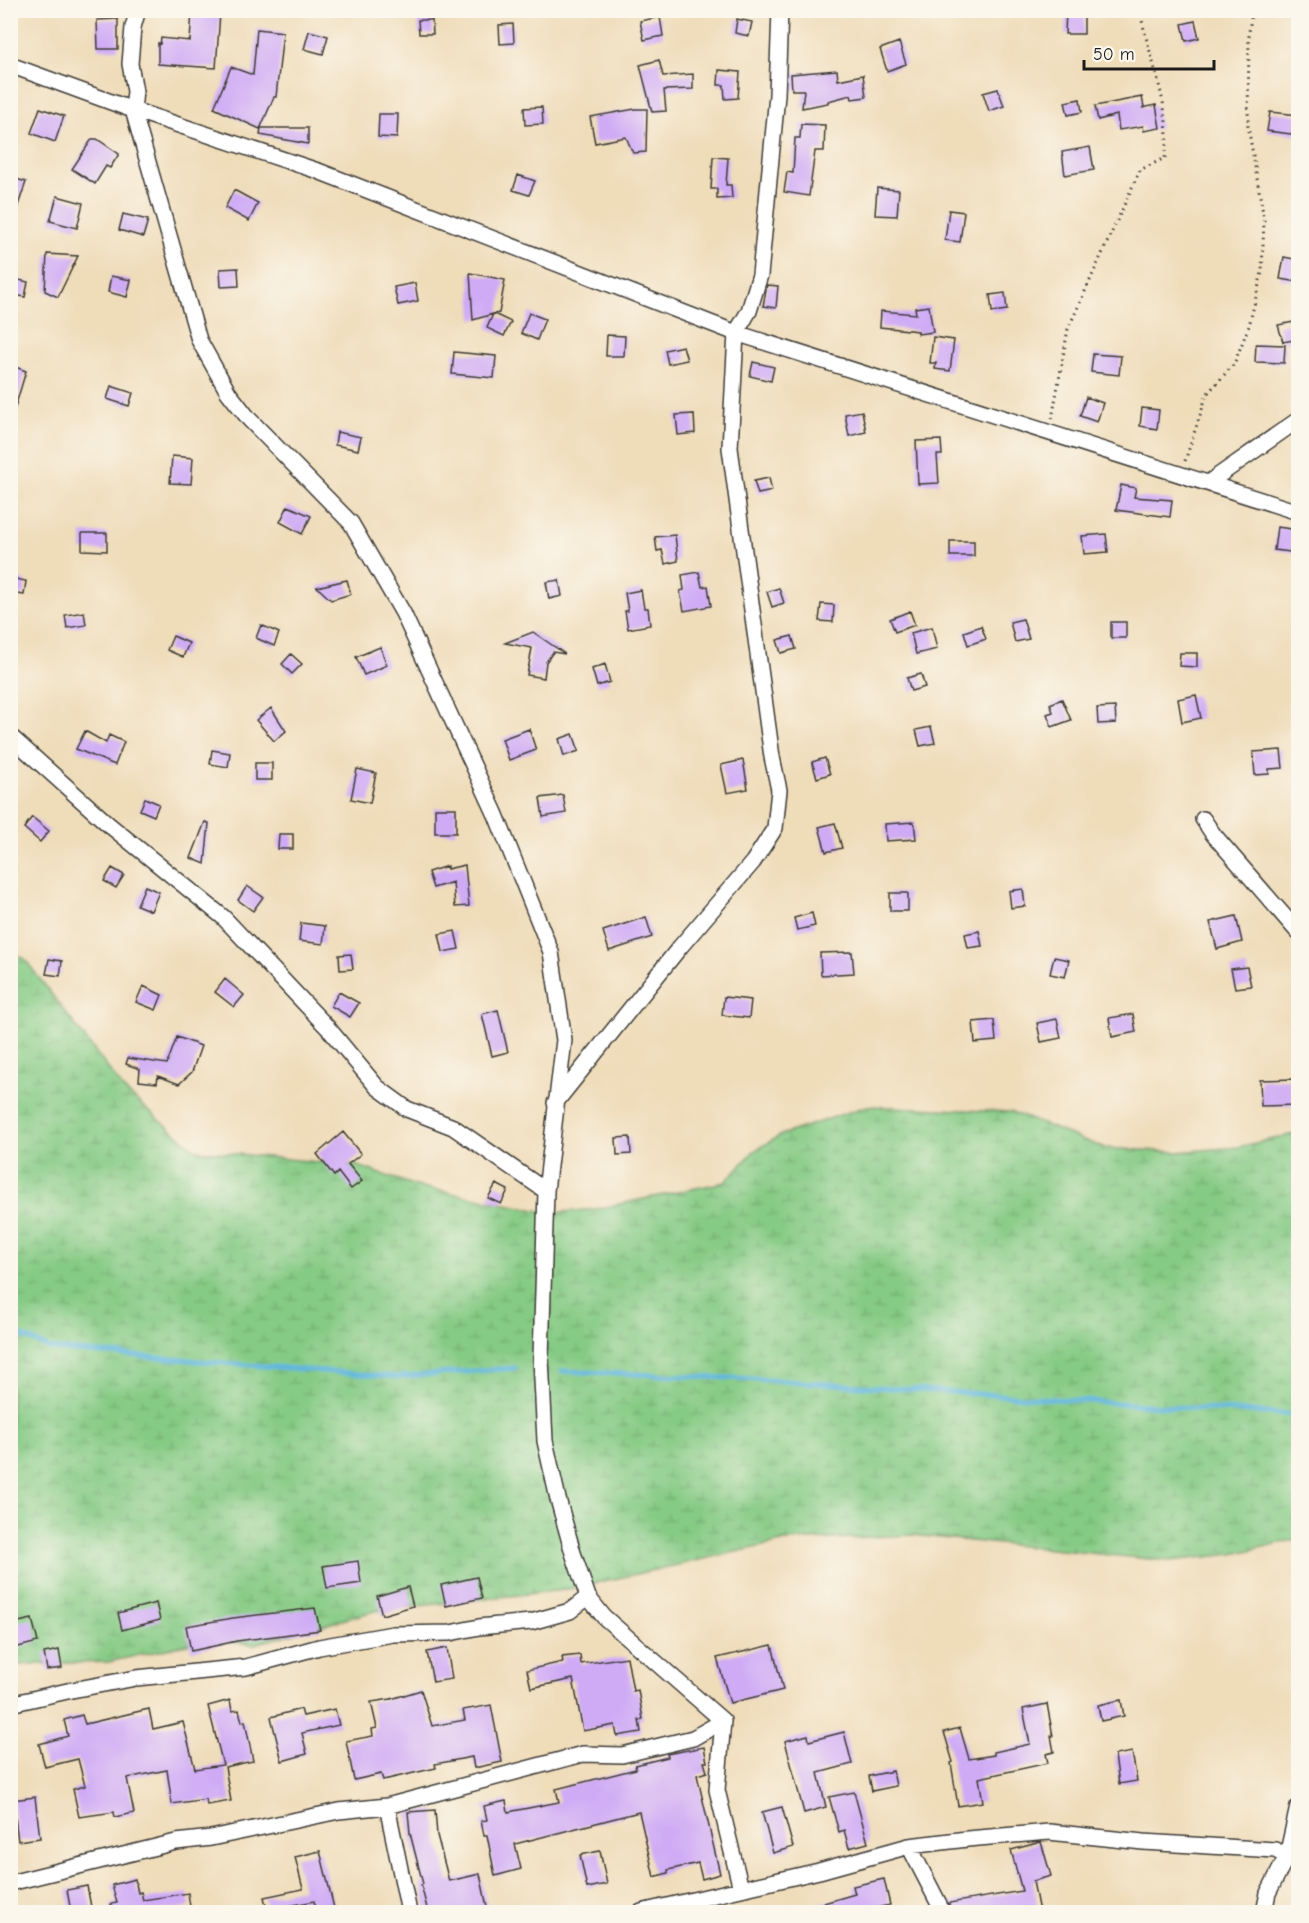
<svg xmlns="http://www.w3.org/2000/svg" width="1309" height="1923" font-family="'Comic Neue',sans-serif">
<defs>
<pattern id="wetland-marsh" width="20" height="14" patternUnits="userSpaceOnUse" patternTransform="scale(1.5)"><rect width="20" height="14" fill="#86cb85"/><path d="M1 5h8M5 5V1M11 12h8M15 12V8" fill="none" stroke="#73ae72"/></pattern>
</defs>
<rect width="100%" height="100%" fill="#fbf7ec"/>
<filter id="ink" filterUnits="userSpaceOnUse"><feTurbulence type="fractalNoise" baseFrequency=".0167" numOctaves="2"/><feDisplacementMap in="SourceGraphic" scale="12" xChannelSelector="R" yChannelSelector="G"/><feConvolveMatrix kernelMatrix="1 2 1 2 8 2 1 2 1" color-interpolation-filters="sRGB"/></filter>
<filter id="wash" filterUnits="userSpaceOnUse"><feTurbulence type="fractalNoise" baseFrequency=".008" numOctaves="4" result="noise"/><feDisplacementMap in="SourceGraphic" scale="24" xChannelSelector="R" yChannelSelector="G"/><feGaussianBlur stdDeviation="1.35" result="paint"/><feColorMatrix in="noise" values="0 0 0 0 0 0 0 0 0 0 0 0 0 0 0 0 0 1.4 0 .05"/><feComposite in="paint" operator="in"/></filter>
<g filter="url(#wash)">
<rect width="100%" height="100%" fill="#efdcb9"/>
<path fill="url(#wetland-marsh)" stroke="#517450" stroke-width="1.5" d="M10,952L24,958L125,1091L196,1150L358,1166L416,1186L551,1213L596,1209L725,1182L754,1151L781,1135L867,1106L1011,1112L1104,1148L1177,1152L1239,1147L1298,1133V1539L1233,1554L1169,1561L912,1535L786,1541L564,1590L374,1611L255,1644L208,1640L108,1662L11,1665Z"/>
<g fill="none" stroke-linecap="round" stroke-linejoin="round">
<path stroke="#61b7de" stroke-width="5" d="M10,1331L51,1349L396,1377L515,1368
M562,1371L754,1379L1298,1415"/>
</g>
<g id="blocks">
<path fill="#cfaaf5" d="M1066,10H1084V34H1065Z
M192,11L220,13L216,68L158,64V43L160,44L161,38L190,41Z
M660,17L663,36L644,40L640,21Z
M118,19V49H98L97,20Z
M737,19L752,22L749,36L735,33Z
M418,20H432L433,34H419Z
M1195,21L1199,38L1186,41L1182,24Z
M513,24L514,43L500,44L499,25Z
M257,29L283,32L276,97H274L260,129L214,108L231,67L253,75Z
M309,31L328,36L323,54L304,49Z
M899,42L906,64L887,71L880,49Z
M659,60L663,76L693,74V89L664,90L666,111L652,112L640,65Z
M719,70L740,72L738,98L725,99L724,85H718Z
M837,70L838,80L863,75L866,97L852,99L851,95L828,101V103L802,108L804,90H792L791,74Z
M998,89L1004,106L989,111L983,93Z
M1142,97L1144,107L1142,108L1156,105L1160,128L1144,131L1143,126L1119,130L1117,115L1098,120L1095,106Z
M1080,99L1082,112L1068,115L1065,102Z
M542,107L543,124L525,125L524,108Z
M40,108L64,116L55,142L31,133Z
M635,109H647L646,152L633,153L626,137L595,143L590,117Z
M1270,112L1299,115V135L1267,131Z
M379,114H398L397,138L378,137Z
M801,124L825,125L824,151H815L809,196L784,192L787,172L793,173L795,138H800Z
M261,128H308V144L260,135Z
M92,139H97L119,154L110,168L106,166L95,184L72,169Z
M1090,147L1094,170L1065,175L1062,152Z
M713,157L728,158L726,185H731L732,198L717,199V189H711Z
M518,175L535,181L529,195L513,190Z
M10,177L26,182L13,220L10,219Z
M877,188L899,190L897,216L875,215Z
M234,190L258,203L249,221L225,208Z
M57,196L83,203L77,228L50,221Z
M949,210L964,212L960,242L945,240Z
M123,214L148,220L143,237L119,230Z
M47,254L78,256L58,297L45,291Z
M1284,257L1299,260V282L1280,279Z
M238,268L239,286L221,287L220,269Z
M470,273L505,280L499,313L494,314L511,322L504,336L487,328L493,314L473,320Z
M111,276L131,280L127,297L108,292Z
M10,278L28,282L25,297L10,294Z
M415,283L418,301L398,305L394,287Z
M767,285L778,286L776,308L763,306Z
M1005,293L1007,310L992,312L990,295Z
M929,306L933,332L918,334V331L880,327L881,311L916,314L915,308Z
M529,313L545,319L537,340L521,333Z
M1299,321V339L1283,342L1278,325Z
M607,335L625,336L624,356H606Z
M933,337L954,340L950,371L935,369L936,363H930Z
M1256,344L1285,345L1284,363L1255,362Z
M683,346L687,360L668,364L665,350Z
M454,352L496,356L494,378L452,374Z
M1093,354L1121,356L1119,375L1091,372Z
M753,362L774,367L771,381L750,376Z
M10,365L26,371L14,411H10Z
M111,386L133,393L129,406L107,399Z
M1086,397L1103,403L1097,422L1080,416Z
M1142,408L1159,410L1157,429L1140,426Z
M862,411L866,432L849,436L845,414Z
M694,414L695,433L678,435L676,415Z
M337,432L361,437L358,450L335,445Z
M941,440L942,455H937L939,483L918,484L916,441Z
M172,456L193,458L191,484L170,483Z
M769,478L772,491L758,494L754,481Z
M1121,485L1136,488L1134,497L1172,500L1170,517L1116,510Z
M288,506L311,516L302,534L280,522Z
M1277,527L1299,530V553L1274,550Z
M82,533H107V551L82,550Z
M1106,534L1108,552L1084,554L1082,536Z
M675,535L678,561L665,564L662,550L657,551L655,537Z
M950,541H974V556H950Z
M699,572L702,587L708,586L711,606L684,611L680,591L684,590L682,575Z
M10,578L26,581L24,595L10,593Z
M347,580L351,594L331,600L317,587Z
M559,580L562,596L549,599L546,582Z
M779,588L784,603L772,607L767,592Z
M641,590L644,608H648L650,625L628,629L625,611H628L625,593Z
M821,604L834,605L833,622L819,621Z
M910,611L915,625L895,632L890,619Z
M84,612L86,625L67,628L65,615Z
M1023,619L1029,639L1015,642L1010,622Z
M1111,622H1126V638H1111Z
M261,625L279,633L274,646L256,638Z
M981,626L986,639L968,645L964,632Z
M932,627L937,649L916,654L911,633Z
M533,632L565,654L553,652L546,662L544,678L527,675L532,648L505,643Z
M173,636L189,643L183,657L167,650Z
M792,636L796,649L781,653L777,640Z
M380,647L387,665L364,675L356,657Z
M1180,653H1197V667L1179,666Z
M291,654L302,664L292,674L282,664Z
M605,664L610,682L597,686L592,669Z
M921,674L925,687L911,691L907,678Z
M1196,695L1201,718L1182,722L1178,699Z
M1062,699L1071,720L1052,727L1047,714L1053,712L1050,704Z
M1115,707L1116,723L1098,724L1097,708Z
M271,708L286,731L274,741L256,720Z
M931,727L935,743L920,746L916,730Z
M529,729L536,750L509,760L502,739Z
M85,731L106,743L109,735L124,742L115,765L76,749Z
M573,734L579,751L564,756L559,739Z
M212,750L230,753L228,767L210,764Z
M1281,750L1283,768L1269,769V774L1255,775L1253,752Z
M825,758L830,774L817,778L812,762Z
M743,760L748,789L727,793L721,765Z
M255,763H272V780H255Z
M357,769L376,773L370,803L351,799Z
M563,795L566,813L543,817L540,798Z
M145,798L159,804L154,816L140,810Z
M435,808H456V833H435Z
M32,817L49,831L40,842L24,828Z
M205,822L209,823L205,864L191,858Z
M914,822L916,839L886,841L885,824Z
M835,823L842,848L826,852L819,827Z
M279,834H293V849H278Z
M465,865L469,906L455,907L453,882L433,888L428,872L447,866V869Z
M112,868L124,875L116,888L104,881Z
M145,886L159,892L151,911L137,905Z
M247,886L263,897L253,911L238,900Z
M1023,889L1025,906L1011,908L1009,891Z
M890,893H908V911H890Z
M812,913L815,926L797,930L794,918Z
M1236,916L1242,942L1217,949L1210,922Z
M646,917L652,937L609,951L603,931Z
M301,923L325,926L323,944L299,941Z
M455,931L459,949L443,952L439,934Z
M979,931L982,946L968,948L965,934Z
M852,952L854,973L821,975L820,953Z
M351,954L353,969L340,970L339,955Z
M1054,957L1069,960L1065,977L1050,974Z
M49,959L62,961L60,976L46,974Z
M1247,967L1251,986L1235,988L1231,969Z
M225,979L244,995L234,1007L215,992Z
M143,986L162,995L156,1010L136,1002Z
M339,992L359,1003L350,1017L331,1006Z
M724,997L751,1000L749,1018L722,1015Z
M498,1010L508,1052L492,1056L482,1014Z
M1133,1014L1136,1032L1112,1037L1109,1018Z
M1057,1019L1061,1038L1041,1042L1037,1023Z
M994,1020L996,1041L975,1043L973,1022Z
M177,1037L201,1046L192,1072L179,1084L158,1076L157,1083L139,1081L140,1069L126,1064L128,1058L167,1064Z
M1294,1079V1105L1261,1106L1260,1080Z
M343,1132L361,1154L348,1164L362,1181L351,1189L338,1172L334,1176L317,1154Z
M630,1137L631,1154L617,1155L616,1138Z
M496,1184L508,1190L501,1204L488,1198Z
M358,1561L361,1583L327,1588L323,1566Z
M477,1577L482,1598L446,1606L441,1585Z
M408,1587L413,1606L382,1615L377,1596Z
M156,1603L160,1620L122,1630L118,1613Z
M315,1608L320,1630L237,1641L191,1651L186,1626L233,1618Z
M32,1619L38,1642L10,1649V1624Z
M772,1645L783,1690L730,1703L717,1658Z
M447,1648L452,1679L433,1682L427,1652Z
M59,1650L62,1668L47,1670L44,1653Z
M580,1655L581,1664L627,1657L633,1691L638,1690L643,1719L639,1720L641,1732L617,1736L615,1725L583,1731L573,1679L531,1688L527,1670L563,1662L562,1657Z
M421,1690L432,1726L465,1720L463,1710L491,1705L502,1762L474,1768L472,1757L435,1764L436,1768L383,1780L381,1774L354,1780L346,1741L373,1736L372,1729L377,1728L371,1702L391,1699Z
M230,1700L232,1711L239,1710L242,1722L245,1721L253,1761L225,1767L231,1801L207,1805L206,1799L172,1804L167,1770L127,1778L134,1813L115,1817L114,1812L79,1817L73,1789L85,1786L78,1759L45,1767L39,1744L68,1736L64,1720L82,1715L85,1724L149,1709L153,1729L183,1722L195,1769L223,1765L208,1706Z
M1121,1700L1124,1716L1101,1721L1098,1705Z
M1047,1704L1053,1736H1051L1054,1752L1046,1754L1048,1763L979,1778L983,1802L958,1806L951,1763L953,1762L944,1732L960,1728L969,1759L994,1755V1752L1030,1744L1023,1709Z
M301,1709L303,1716L335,1709L339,1725L302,1733L307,1754L282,1761L271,1717Z
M844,1732L852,1764L818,1773L826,1807L804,1813L785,1741L808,1735L809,1741Z
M704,1747L707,1762H704L707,1772L697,1775L720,1874L702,1879L698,1863L668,1870V1873L654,1877L639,1812L515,1844L521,1869L495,1876L487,1835H484L481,1821L487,1820L484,1806L506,1801L508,1812L559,1802L556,1789L636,1769L635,1765L668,1757L667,1754Z
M1132,1752L1137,1781L1119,1784L1115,1755Z
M893,1771L896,1786L872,1791L869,1776Z
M854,1792L868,1843L849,1848L844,1830L839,1832L829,1797Z
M35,1797L40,1838L18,1841L13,1800Z
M782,1807L793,1847L773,1853L762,1812Z
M435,1810L437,1835L449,1881L480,1874L487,1907L484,1908L485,1912H428L421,1885L423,1884L410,1833L408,1812Z
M1041,1842L1051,1876L1033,1881L1039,1912H950L949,1903L1022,1891L1011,1850Z
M320,1851L335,1912H317L314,1901L267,1910L264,1897L303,1889L295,1857Z
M600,1851L607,1884L587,1888L580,1855Z
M135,1879L138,1893L141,1892L143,1900L188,1893L190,1907L150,1912H112L111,1904L117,1903L112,1885Z
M884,1879L890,1905L858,1912H804L803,1909L855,1894L853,1886Z
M87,1886L92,1912H71L67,1890Z"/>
</g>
</g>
<g filter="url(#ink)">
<use href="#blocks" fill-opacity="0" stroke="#3c3934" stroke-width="1.5"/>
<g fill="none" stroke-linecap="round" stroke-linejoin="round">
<g stroke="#3c3934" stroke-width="18">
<path id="street" d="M138,10L133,27L130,64L135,91L133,110L199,340L228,392L249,419L351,523L403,613L496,815L551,952L564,1040L546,1191L541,1358L545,1441L558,1499L573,1553L588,1597L604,1617L723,1721L717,1790L741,1889
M10,65L133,110L318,171L736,333L1298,512
M1208,483L1298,420
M10,736L108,824L223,917L328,1028L377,1087L407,1109L453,1127L546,1191
M1203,819L1213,834L1298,932
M555,1103L680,947L753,862L775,828L779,790L772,757L730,448L736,333L749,311L760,275L777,95L780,10
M10,1704L72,1690L136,1678L246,1667L319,1647L393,1634L450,1633L479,1627L531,1622L570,1611L588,1597
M387,1806L583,1754L622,1755L693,1738L723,1721
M909,1846L939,1904L940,1912
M10,1883L176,1842L211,1838L339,1811L387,1806L409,1912
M641,1912L819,1871L909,1846L967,1839L1049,1832L1143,1842L1275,1850L1287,1856
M1264,1912L1268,1893L1287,1856L1298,1807"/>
</g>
<path stroke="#3c3934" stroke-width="3" stroke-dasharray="1.5 4.5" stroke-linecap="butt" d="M1052,419L1068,329L1140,170L1165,158C1174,111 1148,57 1140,10
M1185,461L1207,394L1234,364L1249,326L1262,272L1264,219L1248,126L1249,32L1252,10"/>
<use href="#street" stroke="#fff" stroke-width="15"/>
</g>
</g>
<rect width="1309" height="1923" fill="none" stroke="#fbf7ec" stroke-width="36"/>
<path d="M1084 60v9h130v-9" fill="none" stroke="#1c1c1c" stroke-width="3"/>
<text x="1093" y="60" font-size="18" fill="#1c1c1c" stroke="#fbf7ec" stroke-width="4.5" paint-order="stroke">50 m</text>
</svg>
